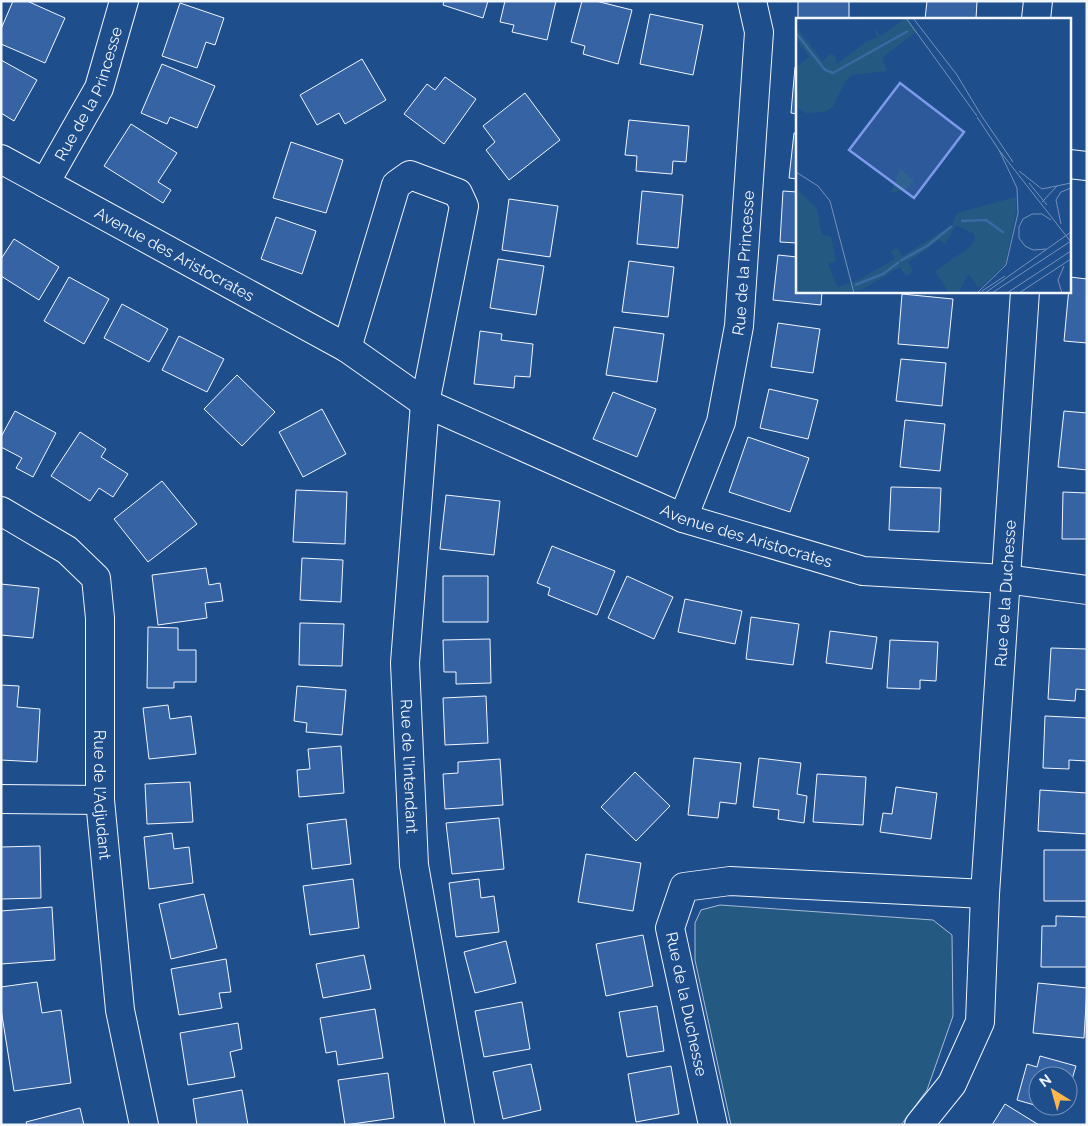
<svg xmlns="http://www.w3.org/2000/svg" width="1088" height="1126" font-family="Raleway,sans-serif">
<rect width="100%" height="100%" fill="#1f4e8c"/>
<path fill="#245a82" stroke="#a8bbd7" d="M720,905L933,920L952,935L953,1016L927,1090L901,1125H731L695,960V923L701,910Z"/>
<path fill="#3563a3" stroke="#f2f6ff" d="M13,1H27L65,18L45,63L1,44V29Z
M444,1H488L483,18L443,5Z
M505,1H556L547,40L512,32L514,25L500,22Z
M582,1H596L632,10L618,64L583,54L585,46L571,42Z
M798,1H849V19H798Z
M927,1H977L976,19H925Z
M180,3L224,18L215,45L206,42L197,68L162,56Z
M650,14L703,25L693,75L640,64Z
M362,59L386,100L345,124L339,113L317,125L300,95Z
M1,60L37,80L14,121L1,113Z
M162,64L215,86L197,128L170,117L167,124L141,113Z
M795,67H797V114L791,113Z
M445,77L476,99L444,144L404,114L427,84L435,90Z
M525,93L560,140L509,180L486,150L495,142L483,126Z
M629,120L689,126L686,162L673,161L672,174L636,171L637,156L625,155Z
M131,124L177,153L158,182L171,190L163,203L104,166Z
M794,133H797V179L789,178Z
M291,142L343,160L326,213L273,198Z
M642,191L683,195L678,248L637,244Z
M783,191L797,192V243L780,242Z
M509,199L558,206L550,257L502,250Z
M276,217L316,231L302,274L261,259Z
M14,239L59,267L39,300L1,276V259Z
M778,255L797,257V291H822L821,305L773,300Z
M498,259L544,266L536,315L490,308Z
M629,261L674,267L668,317L622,312Z
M69,277L109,299L84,344L44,321Z
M1070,277L1087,279V343L1064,341Z
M902,294L953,299L948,348L898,344Z
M122,304L168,329L149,362L104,338Z
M778,323L820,329L813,373L771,367Z
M614,327L664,334L657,382L606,375Z
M480,331L502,334L501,340L533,344L530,377L515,376L514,388L474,384Z
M179,336L224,359L207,392L162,370Z
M901,359L946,363L942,406L896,401Z
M237,375L275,412L242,446L204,409Z
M769,389L818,400L808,439L760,428Z
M613,392L656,409L637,457L593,439Z
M322,409L346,454L303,477L279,432Z
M15,411L56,433L33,477L16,468L22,458L1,447V437Z
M1064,411L1087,413V470L1058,467Z
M905,420L945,424L940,471L900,467Z
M80,432L106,449L101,457L128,474L113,497L99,488L90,501L51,476Z
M748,437L809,458L790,512L729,492Z
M162,481L197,524L148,562L114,519Z
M891,487L941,488L939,532L889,530Z
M296,490L347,492L345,544L293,542Z
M1063,492L1087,493V539H1062Z
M446,495L500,501L494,555L440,549Z
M552,546L615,571L597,615L548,595L550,588L537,583Z
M302,558L343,560L341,602L300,600Z
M206,568L209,585L220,583L223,601L205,603L207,618L158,625L152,575Z
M443,576H488V622H443Z
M627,576L673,597L654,639L608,618Z
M1,584L39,588L33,638L1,635Z
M685,599L742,611L735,644L678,632Z
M751,617L799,624L793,665L746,659Z
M300,623L344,624L342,666L299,665Z
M148,627L178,628V650H196V682H174V688H147Z
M830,631L877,637L872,669L826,663Z
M490,639L491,683L456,684V672H444L443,640Z
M890,640L938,642L936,681L920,680V689L887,688Z
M1051,648L1087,649V690L1076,689L1075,701L1048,699Z
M1,685L19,686L17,707L40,709L37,762L1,760Z
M297,686L346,690L342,735L306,732L307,723L294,721Z
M486,696L488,743L445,745L443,698Z
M168,705L170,719L191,716L196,754L149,759L143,708Z
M1045,716L1087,718V761L1069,760V769L1043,768Z
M341,746L344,793L299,797L297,770L310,769L308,749Z
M694,758L741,763L736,804L720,802L718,818L688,815Z
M759,758L801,763L797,794L807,796L804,823L778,819L779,810L753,807Z
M500,759L503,805L445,809L443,774L458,773V762Z
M635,772L670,806L636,841L601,807Z
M817,774L866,777L863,825L813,822Z
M190,782L193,822L147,824L145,784Z
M896,787L937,793L931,839L880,832L883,813L892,814Z
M1040,790L1087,793V834L1038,831Z
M499,818L504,869L452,874L446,823Z
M346,819L351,864L312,869L307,824Z
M172,833L174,849L189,847L193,883L149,889L144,837Z
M40,846L41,898L1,899V847Z
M1044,850H1087V901H1044Z
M586,854L641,863L633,911L578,902Z
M353,879L359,928L310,935L303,886Z
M479,879L481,898L494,896L499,932L456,937L449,883Z
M204,894L217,948L171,959L159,904Z
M52,907L55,960L1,964V911Z
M1056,916L1087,917V967H1041L1042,926H1056Z
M643,935L653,986L606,996L596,944Z
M506,941L516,983L475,993L464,952Z
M364,955L371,989L323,998L316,964Z
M226,959L231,992L219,993L222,1008L179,1015L171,969Z
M37,982L42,1013L61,1010L71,1083L14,1091L1,1009V987Z
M1038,983L1087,988L1084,1038L1033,1033Z
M522,1002L530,1049L484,1057L475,1011Z
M657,1006L664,1051L627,1057L619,1012Z
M375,1009L383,1058L338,1065L336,1051L326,1053L320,1018Z
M238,1023L242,1049L230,1052L235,1077L188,1085L180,1033Z
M1040,1056L1076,1066L1068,1093V1076H1038V1106L1017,1100L1027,1064L1037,1067Z
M531,1064L541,1110L503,1119L493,1072Z
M671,1066L679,1114L636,1122L628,1074Z
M388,1073L394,1118L345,1125L338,1080Z
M242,1090L248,1125H197L193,1099Z
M1005,1104L1039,1125H992Z
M1038,1106H1064L1063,1113Z
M80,1108L84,1125H27L26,1122Z"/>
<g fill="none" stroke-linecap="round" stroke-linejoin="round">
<g stroke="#f2f6ff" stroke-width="30">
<g id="minor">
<path d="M1036,19L1038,1"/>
<path id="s1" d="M1,159L347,348L425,403L683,518L863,571L1005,579L1087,590"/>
<path d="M1069,164L1087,166"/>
<path id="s2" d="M45,183L99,88L124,1"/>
<path id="s3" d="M347,348L396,185L410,175L458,193L464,206L425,403L405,663L414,865L460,1125"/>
<path id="s4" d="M1,511L67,550L96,578L100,618V800L120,1010L144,1125"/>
<path id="s5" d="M683,518L721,422L739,326L759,32L752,1"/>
<path d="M1,799L100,800"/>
<path d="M713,1125L670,928L684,887L730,881L985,894"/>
<path id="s6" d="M919,1125L952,1084L980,1022L985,894L1025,291"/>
</g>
</g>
<use href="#minor" stroke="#1f4e8c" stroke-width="28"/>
</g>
<g text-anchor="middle" stroke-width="4" stroke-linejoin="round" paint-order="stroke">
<g font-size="16" fill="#f2f6ff" stroke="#1f4e8c">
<text dy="6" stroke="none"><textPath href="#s2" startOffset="100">Rue de la Princesse</textPath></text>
<text dy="6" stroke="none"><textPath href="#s1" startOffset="198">Avenue des Aristocrates</textPath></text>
<text dy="6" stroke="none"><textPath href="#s5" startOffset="264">Rue de la Princesse</textPath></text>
<text dy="6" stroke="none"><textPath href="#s1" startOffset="838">Avenue des Aristocrates</textPath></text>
<text dy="6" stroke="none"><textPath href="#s6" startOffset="550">Rue de la Duchesse</textPath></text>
<text dy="6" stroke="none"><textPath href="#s3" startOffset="818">Rue de l'Intendant</textPath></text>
<text dy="6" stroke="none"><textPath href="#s4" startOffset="334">Rue de l'Adjudant</textPath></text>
<text transform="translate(687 1004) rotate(78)" y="6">Rue de la Duchesse</text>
</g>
</g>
<g transform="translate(796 18)">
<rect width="275" height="275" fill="#1f4e8c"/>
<path d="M110,0L121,13L86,40L91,53L56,57L49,64L37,89L28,94L10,95L1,89L0,49L13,39L6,29L0,33L5,28L0,19V8L27,43L34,36L38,37L41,46L70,24L81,19L78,10L84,18ZM104,151L118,163L110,171L95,175ZM0,170L21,191L26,217L35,218L40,243L32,246L42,269L62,262L99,241L95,233L101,230L107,238L156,207L161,195L220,179V193L209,247L183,270L172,256L163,275H153L139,253L174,229L179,221L178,216L160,207L149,226L143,222L112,244L117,253L110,258L104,249L67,271L43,275H0Z" fill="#245a82"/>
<path fill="none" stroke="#3b69a3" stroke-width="2.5" d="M0,15L29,52L37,55L112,13M165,203L190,202L208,215M104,243L131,228L156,208M59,267L87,256L103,244"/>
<path fill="none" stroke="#7391ba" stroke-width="1" d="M110,0L181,98M117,0L161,57L185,97M185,97L217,144M181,99L203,132L275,224M223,153L246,171L275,165M0,154L22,168L34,183L58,275M233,165L251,187M246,184L261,168M265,206L260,182L265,174L275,170M250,231L237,232L229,228L223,220V209L227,201L236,196H246L255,202M186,273L209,258M181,275L210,247L222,195L221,170L203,132M189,275L275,214M196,275L275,223M211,275L275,233M223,275L275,241M266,275L262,262L268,248"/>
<path fill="#7d9aea" fill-opacity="0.15" stroke="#7d9aea" stroke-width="2.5" d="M104,65L168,114L118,180L53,132Z"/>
<rect width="275" height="275" fill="none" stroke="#f2f6ff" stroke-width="2.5"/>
</g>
<rect width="1088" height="1126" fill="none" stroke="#f2f6ff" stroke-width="5"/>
<g transform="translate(1053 1091) rotate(323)"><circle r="24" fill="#1f4e8c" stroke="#7391ba"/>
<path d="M0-4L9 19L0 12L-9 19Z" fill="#ffb74d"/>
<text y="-8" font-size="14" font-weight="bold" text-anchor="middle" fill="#f2f6ff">N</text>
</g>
</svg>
